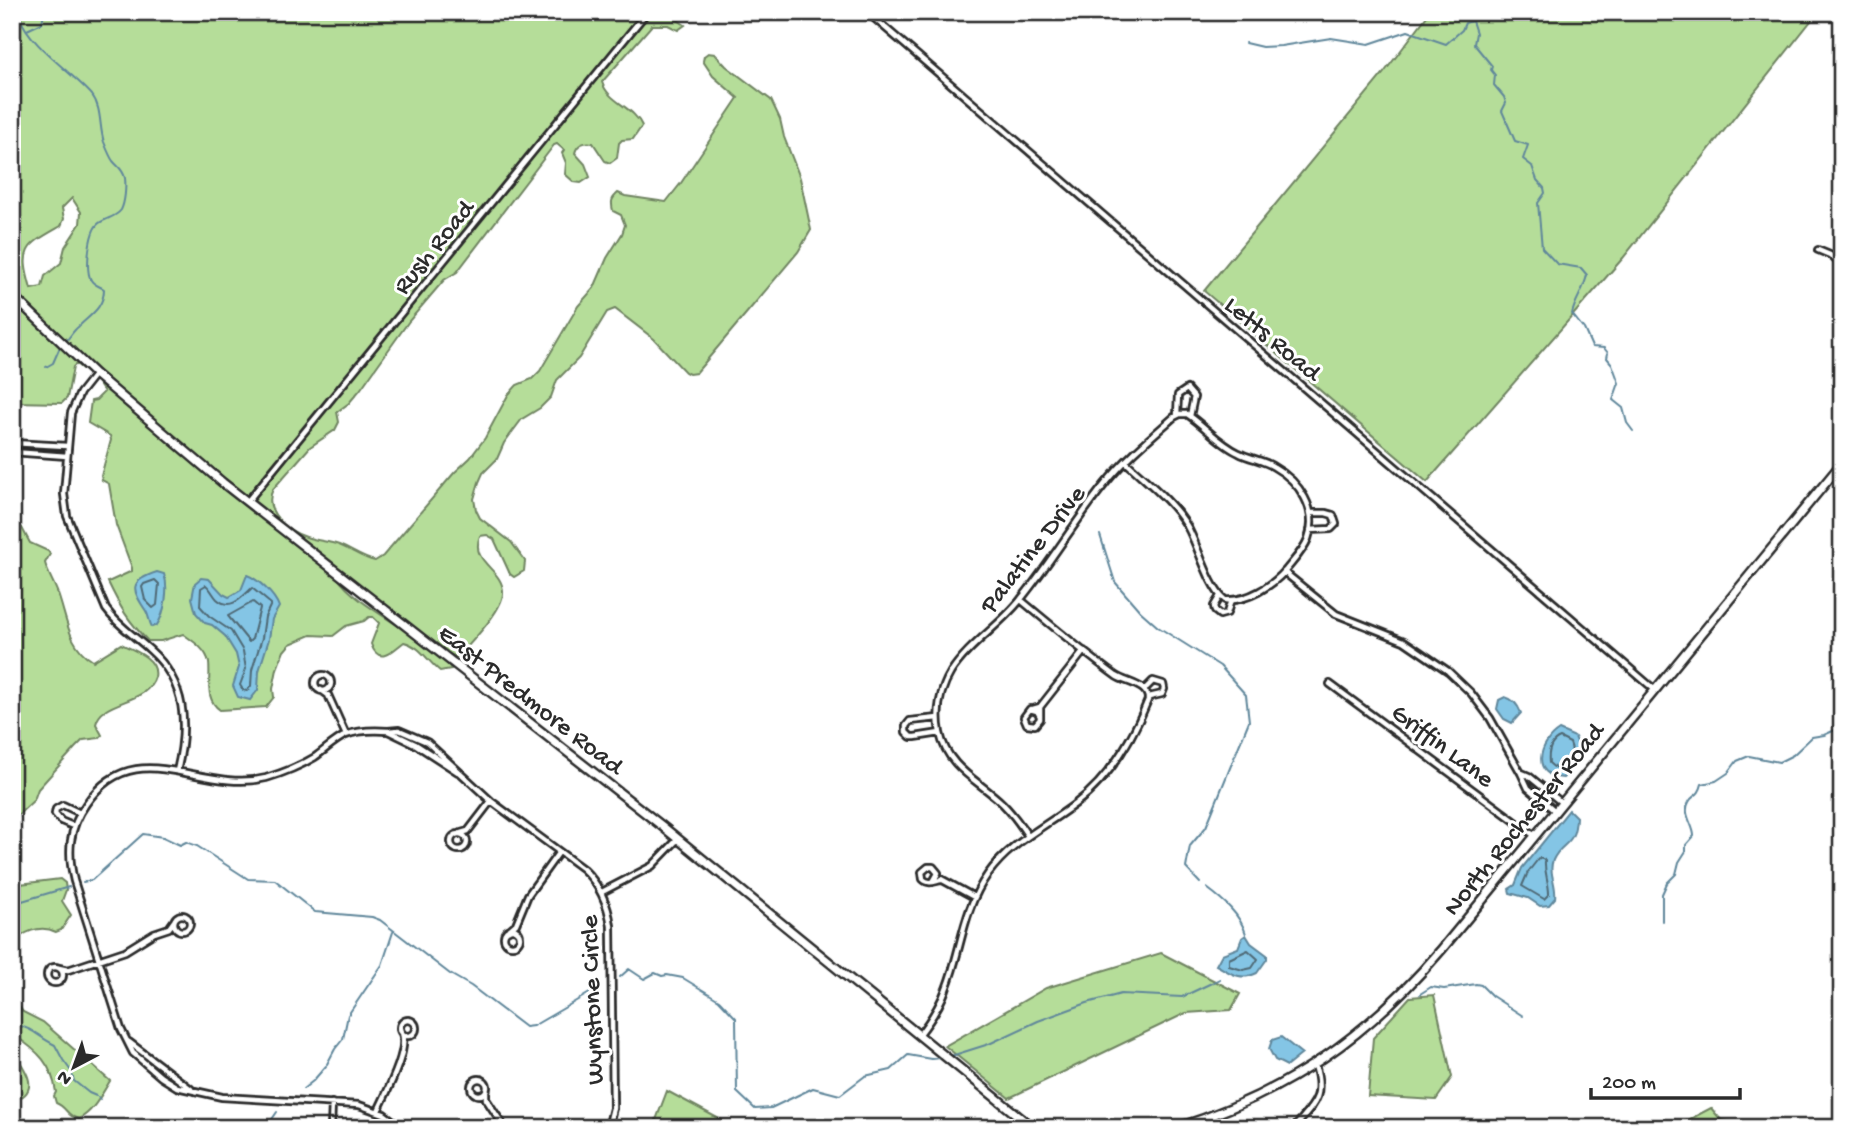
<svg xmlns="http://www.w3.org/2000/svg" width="1854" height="1140" font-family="'Gochi Hand',sans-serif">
<rect width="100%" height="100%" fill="#fff"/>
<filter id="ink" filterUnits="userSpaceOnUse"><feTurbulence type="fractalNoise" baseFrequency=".0143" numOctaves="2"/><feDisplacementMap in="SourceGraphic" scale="14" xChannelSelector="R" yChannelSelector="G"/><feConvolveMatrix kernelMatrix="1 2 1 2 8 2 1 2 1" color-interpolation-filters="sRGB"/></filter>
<g filter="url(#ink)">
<path fill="#b5dd99" stroke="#708462" stroke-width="2" fill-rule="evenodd" d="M12,12H666L685,25L678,30L668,25H652L602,82C608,102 634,107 642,126L633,139L622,140L619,143L617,158L610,163L605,161L593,143C585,141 577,144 575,153L585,164L590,177L581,183L574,182L565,174L566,163L562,153L564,150L557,144L554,145L457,272L444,280L409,321L360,390L349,403L337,412L339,422L335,430L310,447L273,489C262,511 287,531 306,537C317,541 328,541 339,545C352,550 361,558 375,561L383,556L454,473L470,458L485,438L508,395L517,385L532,379L540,371L578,306L594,288L607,258L622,234L625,225L621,215L613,211C611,202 611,199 618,193L625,196L666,202L681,183L738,98L713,76L703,61L704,56L708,53L715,54L726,66L771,100L780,119L784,137L800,178L811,230L798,252L696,373L689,374L685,372L654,339L615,309L607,312L579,358L557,380L551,397L540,408L522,419L504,443L497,459L483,473L479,482L474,499L476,510L480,518L511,542L525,561L524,571L514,577L510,574L494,539L487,535L480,536C469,563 504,569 503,593C503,610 471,642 460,655L456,657L448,653L337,577C355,604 406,627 432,650C439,656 447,661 451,669L440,671C427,661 421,646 404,642C393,650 379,667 371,644L379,623L373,617H369L364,621L346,626L333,636L311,635L290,644L284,651L277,669L273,689L274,697L266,707L220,710C204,699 211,680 209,663C207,650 193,641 183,634L161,641H148C128,621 120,607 108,582L132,571V568L116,525L109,484L102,480L101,476L111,440L110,436L88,423L91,401L96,400L104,392L95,379L76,364L73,367L67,398L62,403L12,402ZM72,198L81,212L80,224L65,247L61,263L45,276L42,287L31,289C19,248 26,246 61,226L64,219L62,208Z
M1430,12H1818L1623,258L1427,482L1204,291L1383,74Z
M12,522L22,528L30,543L48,551L50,554L45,563C48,574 54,583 58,594C67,619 68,646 93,661L121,644C134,650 159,659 155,677C147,705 101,699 96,724L102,735L99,738L83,740L75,748L38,789L34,800L19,814L12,824Z
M60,879L65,883L66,890L62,901L71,915L61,930L56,932C40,924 22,932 12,945V885Z
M1161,953L1240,994L1231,1010L1186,1013L1009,1098L945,1046L1046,988Z
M12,992L15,1001L23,1012L43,1022L110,1081C101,1095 94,1111 79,1119C67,1117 67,1107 56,1103L54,1096L56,1092C52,1064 38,1051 15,1036L12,1037Z
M1434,995L1452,1077L1436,1100L1368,1096L1373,1038L1410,997Z
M12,1050C24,1067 44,1092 12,1101Z
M667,1091L736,1128H653Z
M1711,1108L1721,1120L1737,1123L1740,1128H1673Z"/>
<path fill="#84c5e5" stroke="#60879b" stroke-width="2" d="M157,572L164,574C169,588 165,613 157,625L152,627C149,622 149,616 146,611C131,589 129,581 157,572Z
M247,575C258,579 275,595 279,607L272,619L269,639L259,671L258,690L250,700L238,697L233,686L239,667L236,654L225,636L212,625L205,623L196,613L192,598L195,583L201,578L209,579L223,594L229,597L241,590Z
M1505,697C1513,699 1518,705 1521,713L1512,723L1504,719L1497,709L1499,700Z
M1559,730L1575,737C1584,755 1575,765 1563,778C1531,776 1538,743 1559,730Z
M1569,810L1576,817C1575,848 1562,840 1553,860C1548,872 1557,885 1555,898L1549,905L1540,906L1528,898L1510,893L1509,889L1515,885L1522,868Z
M1246,935L1251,943L1267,955V959L1257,973C1239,982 1230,972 1216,965L1222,954L1238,948L1242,938Z
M1281,1037L1302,1054L1287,1066L1275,1060L1269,1049L1272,1040Z"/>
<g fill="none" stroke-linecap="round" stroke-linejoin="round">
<path stroke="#4f6975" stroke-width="2" d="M155,580L159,584L157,605L153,608L145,600L142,587L144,584Z
M206,585C211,589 213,595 217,599C231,612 243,596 252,588L271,604L265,617L262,638L252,670L251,686L247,691L243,690L240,685L246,669L243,651L231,631L209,616L200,606L201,588Z
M253,602L260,608L252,639L249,642L228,616Z
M1560,738L1570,743C1575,754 1568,767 1557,770L1549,763C1548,753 1550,742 1560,738Z
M1539,858L1545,860C1544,874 1549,881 1549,894L1544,899L1522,886L1528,872Z
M1248,950L1258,959L1252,968L1243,970L1229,966V959Z"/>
<path stroke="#60879b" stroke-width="2" d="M12,17H20C28,44 74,74 92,95C102,108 99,127 104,142C106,147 110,157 113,161C118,167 123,169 125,178C126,187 125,202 121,210C115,218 105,218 98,224C89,232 85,270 91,280C94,285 99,286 104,289C104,308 90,315 78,327C73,331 70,337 66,341
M1472,21L1476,33L1474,44L1492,66L1491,70L1495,75L1494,85L1504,97L1506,103L1502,111L1515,141L1528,145L1523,159L1532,166L1537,180L1544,188L1545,193L1538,203L1542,248L1557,264L1581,268L1587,275C1584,290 1575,300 1572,314L1584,329L1592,347L1604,348L1608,353L1607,358L1612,364L1619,383L1613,400L1623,408L1627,423L1633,431
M27,30L42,23L44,12
M1245,43L1262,47L1281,46L1331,38L1369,44L1408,31L1446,44L1462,30L1465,23L1472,21L1479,12
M46,367L53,363L60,347
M1100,535L1115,582L1140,611L1158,627L1220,666L1246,695L1249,721L1206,827L1190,846L1186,868L1200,883
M83,882L92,880L143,834L163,837L180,845L186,842L197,846L248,879L275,880L315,912L372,917L380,920L450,974L471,986L525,1027L533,1026L600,987
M1207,888C1223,900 1240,914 1246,934
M12,904L69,887
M1662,921V894L1667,883L1676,874L1679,862L1686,851V845L1694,836C1694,825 1682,814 1689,802C1693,794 1699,797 1702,784L1716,781L1728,773L1737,761L1749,756L1779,762L1793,755L1812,737L1824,735L1842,727
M620,977L629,969L644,979L655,973L662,976L667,975L683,978L719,1000L736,1018L737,1092L755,1109L771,1108L813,1088L840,1095L865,1076L891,1070L908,1055L931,1059L940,1058
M1420,994L1431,987L1444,989L1476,984L1481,985L1492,996L1523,1016
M12,1021L14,1024C35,1029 38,1037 55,1045L63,1060L71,1071L74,1081L89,1093L96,1096
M951,1056L989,1044L1038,1021L1087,1003L1121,994L1182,997L1220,979
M327,1064L335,1049L343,1039L348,1015L382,965L393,932
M12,1068L14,1070
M303,1089L313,1081L326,1066
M98,1097L100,1100
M266,1128L277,1112"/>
<g stroke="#2b2b2b" stroke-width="10">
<path id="street" d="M867,12L1655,690
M1818,250L1830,255L1842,265
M95,374L80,393L71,413L64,494L67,516L106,609C118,626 135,636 150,650C187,683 188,726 177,771
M1177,415L1178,395L1187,389L1194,397L1190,416
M12,443L67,446
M12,452L67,456
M247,502L647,12
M1310,530L1331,529L1336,524L1333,515L1326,513H1311
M1284,572L1336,614L1404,641L1448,671L1471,693L1490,718L1521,773L1528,788L1555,811
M1220,596L1214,606L1215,611L1220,615L1227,613L1231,600
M315 683a8 8 0 1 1 16 0a8 8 0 1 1-16 0Z
M1330,684L1535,836
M1145,689L1153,681L1163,684L1164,689L1162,694L1149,697
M321,690L328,695L346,735
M1033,709L1040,707L1084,651
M1040,716L1037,711L1030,709L1024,717L1027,724L1035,725L1040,719V707
M938,718L910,721L906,726V732L911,737H915L940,733
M388,731C374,730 359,730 346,735C335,740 325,750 315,757C300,766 283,773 266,778C199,794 135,732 86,804C69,828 67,852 74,881L121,1029L133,1053L161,1077L177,1087L222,1097L359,1105L384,1114L403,1128
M458,772L415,744L388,731L399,730L427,742L491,801L583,869C600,885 608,903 611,926L613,1108L608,1128
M1522,773L1529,776L1562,803
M73,826L61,821L55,814L56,809L63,805L80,813
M461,833L468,831L491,801
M451 842a8 8 0 1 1 16 0a8 8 0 1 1-16 0Z
M1028,836C1020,824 1012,813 1002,803C979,781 947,767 940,733C936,712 940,690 951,672C969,644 1001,625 1021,599C1051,562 1075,521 1105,484C1125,459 1150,438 1174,417L1180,414H1187C1205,426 1219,444 1239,453C1250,459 1264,460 1274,467C1299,481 1319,510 1308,539C1303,551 1294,560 1286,570C1272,586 1247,602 1225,600C1209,588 1198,545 1187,526C1172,501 1147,482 1126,462
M941,879L974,897
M933,882L938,873L933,867H928L922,872L923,879C929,885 935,881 941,880
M602,892L652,866L678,839
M174 923a8 8 0 1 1 16 0a8 8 0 1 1-16 0Z
M504 937a8 8 0 1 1 16 0a8 8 0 1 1-16 0Z
M509,930L516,924L528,895L559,852
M47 975a8 8 0 1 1 16 0a8 8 0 1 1-16 0Z
M59,968L68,970L125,951L154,933L169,928L174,921
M400 1028a8 8 0 1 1 16 0a8 8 0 1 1-16 0Z
M919,1035C930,1021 940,1006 946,989C962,949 962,911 988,874C1010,843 1045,827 1075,804C1110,778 1132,740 1148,700C1149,685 1127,683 1116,676C1083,652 1052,626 1021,600
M129,1042L191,1089
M471 1087a8 8 0 1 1 16 0a8 8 0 1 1-16 0Z
M486,1092V1099L505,1128
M378,1111C386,1093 409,1051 402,1033
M331,1128L332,1103
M1294,1128C1314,1104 1325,1098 1315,1065"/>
</g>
<g stroke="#2b2b2b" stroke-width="12">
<path id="secondary" d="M12,295L95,374L223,483L662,826L1033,1128
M1176,1128C1287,1093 1367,1037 1442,949L1842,463"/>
</g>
<use href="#street" stroke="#fff" stroke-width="4.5"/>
<use href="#secondary" stroke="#fff" stroke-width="7"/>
</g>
</g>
<g text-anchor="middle" stroke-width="6" stroke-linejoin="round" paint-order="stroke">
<g font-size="26" fill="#2b2b2b" stroke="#fff">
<text transform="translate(432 246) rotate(-51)" y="9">Rush Road</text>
<text transform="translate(1274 337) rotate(40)" y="9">Letts Road</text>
<text transform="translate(1031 548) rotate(-52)" y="9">Palatine Drive</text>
<text transform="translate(532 698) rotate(38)" y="9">East Predmore Road</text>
<text transform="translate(1444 744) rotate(37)" y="9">Griffin Lane</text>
<text transform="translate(1522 818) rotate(-51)" y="9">North Rochester Road</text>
<text transform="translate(590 1000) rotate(-92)" y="9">Wynstone Circle</text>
</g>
</g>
<rect width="1854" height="1140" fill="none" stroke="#fff" stroke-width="42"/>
<rect x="21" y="21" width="1812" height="1098" fill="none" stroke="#2b2b2b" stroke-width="2.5" filter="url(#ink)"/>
<g transform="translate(74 1067) rotate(221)" stroke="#ffffff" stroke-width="5" paint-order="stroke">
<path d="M0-5L12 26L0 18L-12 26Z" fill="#2b2b2b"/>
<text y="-10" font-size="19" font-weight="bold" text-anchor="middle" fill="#2b2b2b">N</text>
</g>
<path d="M1591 1088v10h149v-10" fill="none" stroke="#2b2b2b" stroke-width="3.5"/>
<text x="1602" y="1088" font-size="21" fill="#2b2b2b" stroke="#ffffff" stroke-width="5" paint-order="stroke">200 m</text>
</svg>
